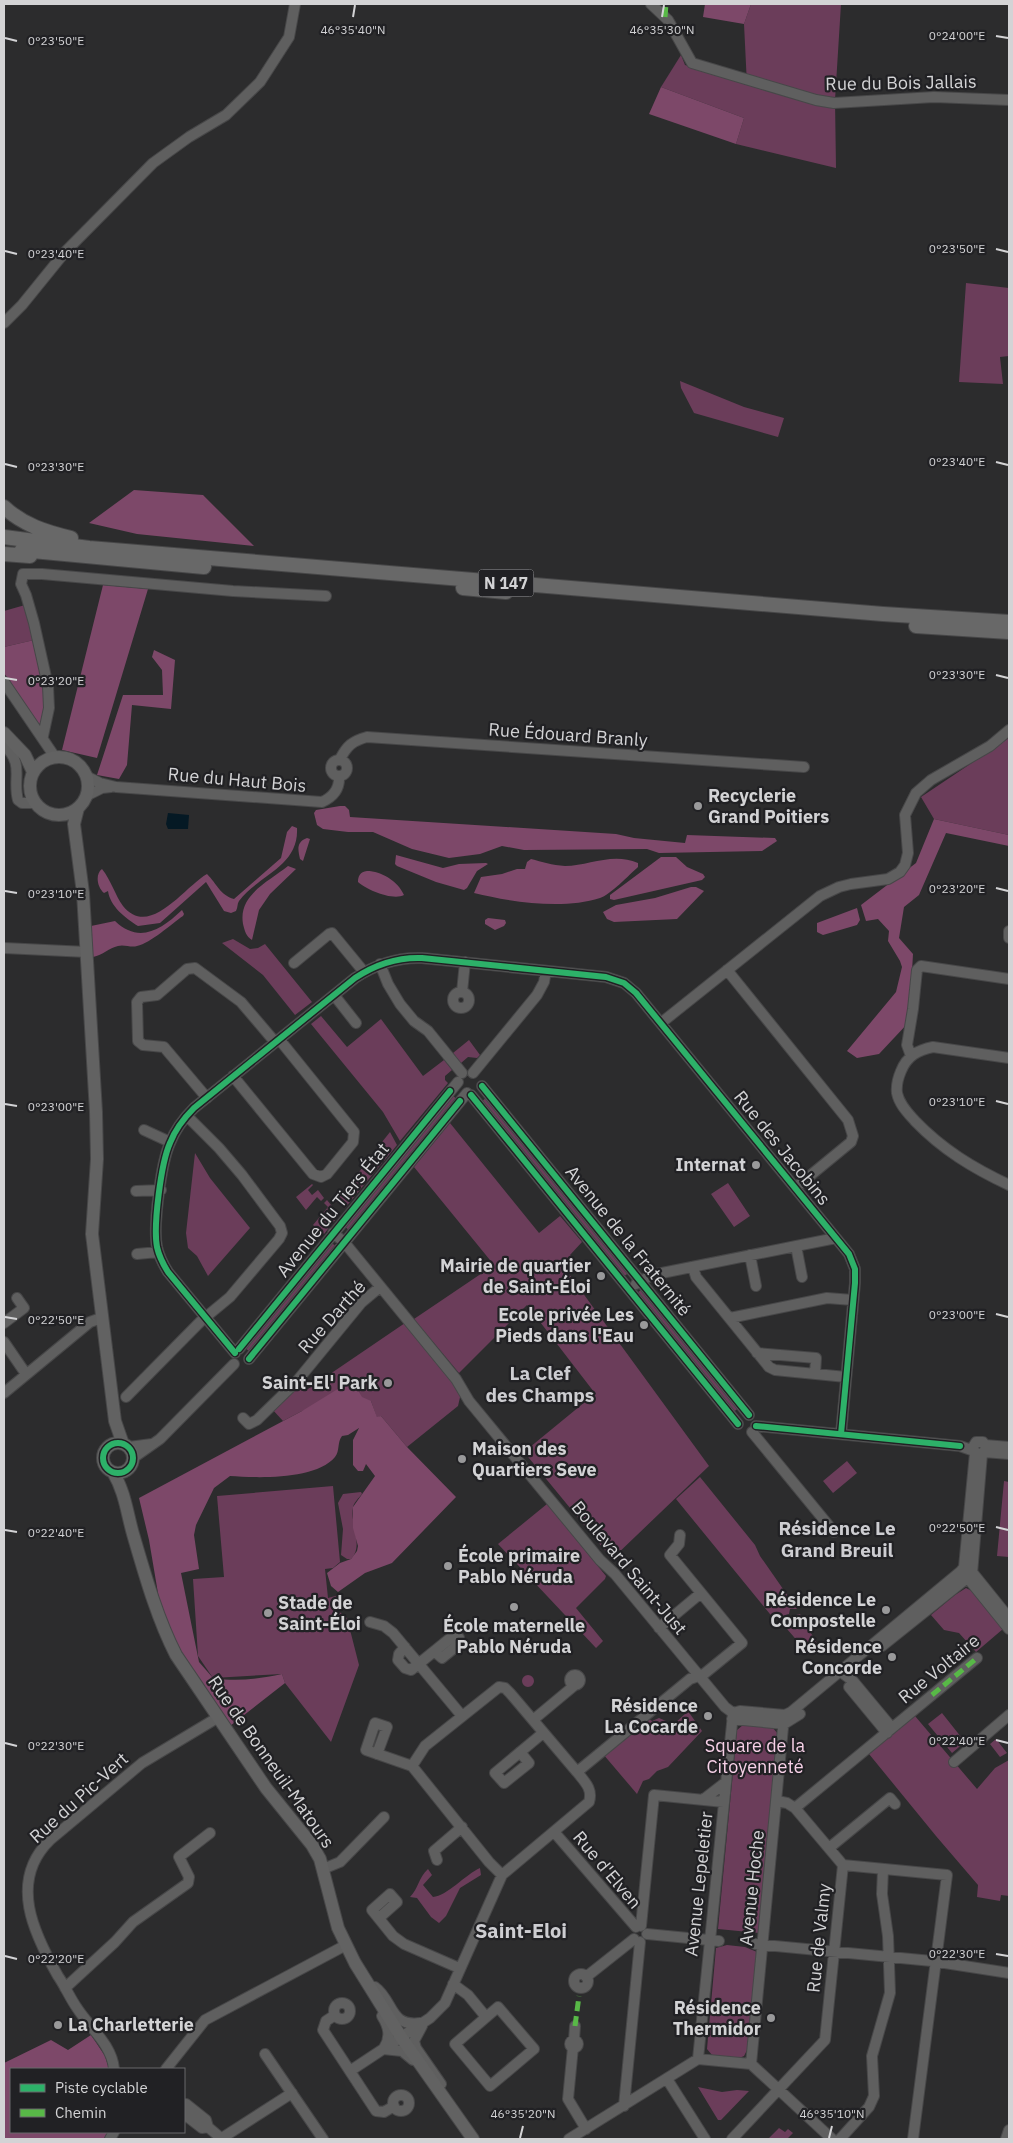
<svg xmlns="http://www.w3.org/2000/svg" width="1013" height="2143" font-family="'IBM Plex Sans',sans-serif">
<rect width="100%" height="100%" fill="#2c2c2d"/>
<path fill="#6b3d5a" d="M751,4H841L835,100L836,168L736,144L744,118L661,87L681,55L685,65L747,85L744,24Z
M966,283L1009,288V356L1000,357L1003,384L959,382Z
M680,381L744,407L784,418L778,437L694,413L681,388Z
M25,605L34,640L4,647V611Z
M1009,738V835L934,819L921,797Z
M233,939L250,949L258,948L265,944L312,1002L295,1015L263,975L222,943Z
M321,1016L347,1047L381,1019L423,1076L444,1060L452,1070L445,1076V1080L448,1083L400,1141L383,1112L311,1024Z
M469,1040L480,1055L477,1058L468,1057L461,1063L453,1053Z
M451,1093L457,1100L350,1231L343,1225Z
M487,1097L630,1272L623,1277L480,1103Z
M450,1123L539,1233L560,1216L582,1242L570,1255L575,1261L566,1270L709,1466L612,1559L524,1452L591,1397L594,1392L527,1305L459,1373L414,1319L494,1265L414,1167Z
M390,1132L397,1145L384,1161L374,1152Z
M195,1153L210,1178L250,1228L208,1276L197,1256L188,1248L186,1233Z
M373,1155L382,1163L345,1208L335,1201Z
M728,1183L750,1216L734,1227L711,1194Z
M312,1184L313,1185L308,1190L312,1195L318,1190L324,1198L321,1201L317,1197L306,1210L296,1197Z
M327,1200L339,1215L324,1234L313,1225L328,1207L324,1203Z
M329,1241L337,1247L250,1352L244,1347Z
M643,1288L740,1407L732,1413L636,1294Z
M405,1323L461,1393L458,1406L407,1447L381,1416L377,1418L371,1401L302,1411L283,1421L272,1409L297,1383L303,1389H308Z
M847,1461L857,1473L833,1493L823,1481Z
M700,1477L755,1545L760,1556L797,1609H790L789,1614L774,1619L676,1499Z
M1004,1481L1009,1482V1557L997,1556Z
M333,1486L340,1562L333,1568L325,1569L328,1598L339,1595L337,1610L347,1618L359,1665L331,1742L285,1683L282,1674L213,1678L198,1656L193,1579L224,1577L217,1496Z
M361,1492L362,1494C359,1498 353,1503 353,1508C350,1525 364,1546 351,1559H347L341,1555L343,1529L338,1503L343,1494Z
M547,1504L606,1576L605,1579L576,1608L603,1641L596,1648L498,1544Z
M966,1588L972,1591L1003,1629L976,1652L959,1633L944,1630L931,1615L955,1595Z
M800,1614L819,1647L812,1650L811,1647L800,1644L787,1629L788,1617Z
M522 1681a6 6 0 1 1 12 0a6 6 0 1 1-12 0Z
M688,1711L702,1731L668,1767L657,1771L649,1779L643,1781L637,1794L603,1754L646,1717L652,1721L659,1718L666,1721L671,1727Z
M942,1713L965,1742L952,1753L928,1724Z
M915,1716L977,1789L995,1768L1009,1760V1896L1001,1895L1000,1901L977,1897L978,1885L936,1836L869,1754Z
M743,1725L773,1728L778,1734L759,1933L718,1929L737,1730Z
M996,1739L1007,1753L1000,1757L990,1744Z
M480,1868L481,1875L460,1888L446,1916L439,1923L431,1917L417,1898L410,1897C419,1888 418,1878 428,1869L432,1875L423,1885L433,1897C447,1896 466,1874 480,1868Z
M727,1945L745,1947L757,1952L747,2050L744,2056L737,2059L712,2055L707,2049L716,1948Z
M698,2087L722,2092L737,2090L749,2091L721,2120H718Z
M779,2128L785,2132L788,2129L793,2133L787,2139H768Z"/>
<path fill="#7d4869" d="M705,4H751L744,24L703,17Z
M661,87L744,118L736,144L649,114Z
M134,490L203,495L254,546L137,534L89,523Z
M103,585L148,589L97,758L62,750Z
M34,640L46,693V708L39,726L4,673V647Z
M154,650L175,660L171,709L132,705L127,765L119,779L97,775L123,695H163L162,670L152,657Z
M340,806H345L349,810L350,817L616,834L634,838L685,843L687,835L775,838L777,841L762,851L659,853L647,849L524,850L502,846L480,854L449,858L412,849L373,832H348L323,829L317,825L314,813L316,810Z
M934,819L1009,835V846L946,833L919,895L904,907L899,938L913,954L909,1022L879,1054L857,1058L847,1051L896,992L902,967L900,961L888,941L889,931L878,919L866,921L861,905L916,863Z
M292,826L297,828C299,867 258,875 239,901C237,904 238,907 236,911L231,913L224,911L206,882L160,923L138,926C125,918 110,906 108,891L104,893C97,887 95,874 102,869C111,880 115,895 123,906C150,939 184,887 207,874C217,884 220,895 234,899L281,858L287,832Z
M307,838L310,839L303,861L300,859C298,850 296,842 307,838Z
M396,855L443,868L459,864L486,863L488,864L477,871L467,888L464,890L436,882L397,866L395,864Z
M661,857H676L687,867L703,874L705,877L702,880L614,900L610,899V895Z
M531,859C542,862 552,865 565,866C589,866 612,852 638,863V867C629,875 610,895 600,898C563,910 511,902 474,893L481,877L502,874L517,869H525L527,862Z
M288,866L296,869L270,894L259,910L252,940C246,936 245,932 243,924C238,895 268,882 288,866Z
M367,871C381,871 398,881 404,895C393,901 367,890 358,882C358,876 360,872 367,871Z
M691,887H696L704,891L677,919L614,922L607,919L603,912L616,905L655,898Z
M857,908L860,920L857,925L823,935L817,932V923Z
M182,910L184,914L183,916C171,924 151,943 137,946C131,948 124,944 118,946C109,948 103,955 93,957L91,926L115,921C139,944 161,930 182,910Z
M488,918L505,920L506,923L504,926L495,930L485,924V920Z
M354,1384L362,1397L371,1401L377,1417L381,1416L407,1447L456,1497L392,1563L365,1573L338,1592L331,1586L327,1573L340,1563L351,1559L357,1551L358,1546L353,1528V1507L375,1476L366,1464L363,1471H358L353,1465V1440L359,1428L348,1435L342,1436C337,1442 340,1451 335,1457C316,1480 258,1478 230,1476L214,1488L196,1525L194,1535L199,1569L181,1573L199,1662L213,1678C236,1682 259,1679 282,1674L285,1683L230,1726L187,1667L160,1605L149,1540L139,1498L302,1411L341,1387Z
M91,2035L105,2056L109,2069H11V2132H108L104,2139H4V2063L51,2040L68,2050Z"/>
<path fill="#051924" d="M168,813L189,815L188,829H168L166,824Z"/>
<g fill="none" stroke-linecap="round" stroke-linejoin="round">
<g stroke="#474748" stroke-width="12">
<path id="minor" d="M651,4L668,20L692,63L816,100L834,103L934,97L1009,100
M4,323L22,305L65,252L153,163L189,137L226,115L260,82L289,37L295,4
M4,682L55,757
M43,736L49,708L48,686L34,623L26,595L21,584L23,574H42L233,591L326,596
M4,745C25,765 12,778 18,800L22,803H36
M340,759C347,746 352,741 367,737L804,767
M331 768a8 8 0 1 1 16 0a8 8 0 1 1-16 0Z
M86,776L100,783L116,787L322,802C333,797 340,789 339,776
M86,796L102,788L111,787
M1009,931V938
M4,948L87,952
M294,963L329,934L332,933L364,972
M380,964L388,984L400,1004L414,1021L428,1031L462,1073
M727,970L848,1120L853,1136L851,1142L795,1188
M462,992L465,962
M453 1000a8 8 0 1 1 16 0a8 8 0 1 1-16 0Z
M334,995L356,1023
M661,1023L820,896L839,887L851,884L888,879L900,872L905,865L908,853L905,815L916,793L931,780L990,746L1009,730
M911,1056L907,1045L913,1009L917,970L921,966L1009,979
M1009,1058L933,1047C918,1050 907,1056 901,1071C898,1078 896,1085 897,1093C899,1104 908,1113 915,1121C943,1150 973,1168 1009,1185
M473,1073L537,995L544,982L546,971
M233,1076L313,1174L321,1177L327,1174L353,1142L354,1132L279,1039
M482,1086L749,1415
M471,1095L738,1424
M207,1098L164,1047L143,1045L138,1041L137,1002L141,997L157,995L187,969L195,968L241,1002L275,1042
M144,1130L170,1142
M136,1191L161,1190
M333,1233L344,1242L456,1379L469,1401L600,1560L615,1574L725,1707L733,1713
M796,1246L802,1277
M137,1254L158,1252
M750,1255L756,1286
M693,1267L696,1277L769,1367L775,1370L846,1377
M636,1284L652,1275L836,1238
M730,1318L827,1298L853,1300
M4,1323L24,1308L17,1298
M4,1342L26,1374
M239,1349L458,1082
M235,1353L168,1272C163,1264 159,1256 157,1247C153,1226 161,1163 170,1143C175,1130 184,1118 194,1108L355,978C376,964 397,957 422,958L606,977L624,983L636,993L849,1254L855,1269V1283L841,1434
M757,1353L816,1358L815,1374
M249,1359L467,1093
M4,1393L90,1322L101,1318
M126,1397L201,1321L230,1297L279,1239L282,1233L280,1226L242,1175L219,1148L187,1116
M243,1418L249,1424L257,1420L297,1381L361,1303L380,1287
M756,1426L960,1446L974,1451
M752,1432L834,1532
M985,1445L1009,1447
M129,1447L152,1444
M984,1452L1009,1454
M133,1458L160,1439L234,1364
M972,1572L1009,1618
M967,1577L1009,1629
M370,1622L384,1626L393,1633L462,1716
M659,1628L701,1593
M882,1646L972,1574L982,1454
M405,1647L399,1654L398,1660L405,1668L411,1670L453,1636L459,1638V1644L442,1658L435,1652
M841,1672L853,1681L892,1728
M570 1680a5 5 0 1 1 10 0a5 5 0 1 1-10 0Z
M849,1687L887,1733
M733,1713L740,1711L785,1715L791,1712L961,1571L964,1567L975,1453L973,1447L976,1442H983L986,1447L984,1452L980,1454L975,1453
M732,1719L784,1724L800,1714
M533,1720L575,1685
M520,1752L529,1763L504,1783L495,1773L543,1733
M377,1754L387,1727L375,1723L366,1750L412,1766L489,1862L502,1875
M954,1762L1009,1715
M412,1766L425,1746L499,1687L505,1688L510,1693L577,1772
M704,1799L726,1782
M795,1808L977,1658
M555,1833L636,1927
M829,1848L890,1798L895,1804
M437,1860L434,1851L462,1827
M843,1865L947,1875L913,2139
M323,1869L340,1862L384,1817
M379,1918L397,1902L390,1894L372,1910L393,1936L404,1944L459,1968
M641,1926L654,1795L724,1802
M647,1934L719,1941
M755,1944L932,1961L1009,1973
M574 1981a7 7 0 1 1 14 0a7 7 0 1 1-14 0Z
M586,1977L634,1939
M453,1984L468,1995L486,2017
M375,1987C394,2001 389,2027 420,2023
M65,1988L115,1942L133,1922L188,1883L189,1877L179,1857L210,1833
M334 2011a8 8 0 1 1 16 0a8 8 0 1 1-16 0Z
M498,2007L534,2049L490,2086L455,2044Z
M335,2015L326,2021L323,2030L376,2111L384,2112L394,2106
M382,2016C389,2027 391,2037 384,2048
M422,2026L414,2041L416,2048L441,2084
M570 2044a4 4 0 1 1 8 0a4 4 0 1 1-8 0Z
M574,2040L575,2026
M573,2047L568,2099L586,2129
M383,2049L402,2051L413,2060
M265,2054L323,2139
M698,2059L733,1714
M751,2064L784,1717
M114,2069C112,2045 90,2028 77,2008C70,1998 65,1986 58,1976C34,1934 8,1881 50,1840L142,1763L217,1718
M166,2069L205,2020L346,1945
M350,2071L430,2018L445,2003L502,1875L589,1802C593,1789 585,1782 577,1772L690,1679L704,1674L742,1643L670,1555L679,1544L680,1535
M667,2079L705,2139
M393 2103a8 8 0 1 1 16 0a8 8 0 1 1-16 0Z
M184,2105L186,2104L206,2120L208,2127L222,2139
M624,2106L640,1942
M184,2114L202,2128L208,2127
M222,2138L292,2093
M110,2139L114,2132
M569,2139L698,2059L751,2064L832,2139
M732,2139L825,2040L843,1865L795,1808L787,1803L777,1801
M840,2139L869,2107L874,2096L872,2056L890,1993L888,1936L882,1894L883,1869
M1006,2139L1009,2130"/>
</g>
<g stroke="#474748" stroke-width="14">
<path id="major" d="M4,733L25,755L33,772
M30 786a29 29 0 1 1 58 0a29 29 0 1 1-58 0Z
M78,808L74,824L83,893L96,1112L97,1159L92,1234L115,1421L123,1444
M103 1458a15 15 0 1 1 30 0a15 15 0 1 1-30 0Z
M113,1472C125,1492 127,1513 133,1534C145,1575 157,1618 176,1655L266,1788L312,1845L320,1859L338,1928L355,1963L401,2037L473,2139"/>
</g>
<g stroke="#474748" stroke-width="16">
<path id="highway" d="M4,507C23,525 46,532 71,538
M4,537L89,548L883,614L1009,622
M22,550L204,567
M4,554L30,556
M463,588L506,592
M916,626L1009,632"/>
</g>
<use href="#minor" stroke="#5f5f5f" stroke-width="10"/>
<use href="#major" stroke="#626262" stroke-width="12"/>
<use href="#highway" stroke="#686868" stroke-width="14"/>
<path stroke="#58b947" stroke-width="5" stroke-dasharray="10 5" stroke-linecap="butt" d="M665,17L666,4
M932,1695L977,1658
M575,2026L579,1996"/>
<g stroke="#212124" stroke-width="9">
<path id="cycleway" d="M482,1086L749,1415
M471,1095L738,1424
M239,1349L450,1091
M235,1353L168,1272C163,1264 159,1256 157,1247C153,1226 161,1163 170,1143C175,1130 184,1118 194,1108L355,978C376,964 397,957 422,958L606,977L624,983L636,993L849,1254L855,1269V1283L841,1434
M249,1359L460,1101
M756,1426L960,1446
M103 1458a15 15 0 1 1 30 0a15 15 0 1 1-30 0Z"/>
</g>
<use href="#cycleway" stroke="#2db169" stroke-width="6"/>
</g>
<path fill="none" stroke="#d3d3d5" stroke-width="2" d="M353,17L355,5M662,17L664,5M996,36L1008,38M5,38L17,41M996,249L1008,252M5,251L17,254M996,462L1008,465M5,464L17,467M996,675L1008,678M5,678L17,680M996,888L1008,891M5,891L17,893M996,1101L1008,1104M5,1104L17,1106M996,1314L1008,1317M5,1317L17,1319M996,1527L1008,1530M5,1530L17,1532M996,1740L1008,1743M5,1743L17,1746M996,1954L1008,1956M5,1956L17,1959M520,2138L523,2126M829,2138L832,2126"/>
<g fill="#99999a" stroke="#212124" stroke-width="2">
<circle cx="698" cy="806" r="5"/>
<circle cx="756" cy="1165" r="5"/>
<circle cx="601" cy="1276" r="5"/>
<circle cx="644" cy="1325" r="5"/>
<circle cx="388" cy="1383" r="5"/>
<circle cx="462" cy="1459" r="5"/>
<circle cx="448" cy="1566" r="5"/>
<circle cx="514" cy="1607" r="5"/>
<circle cx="886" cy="1610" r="5"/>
<circle cx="268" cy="1613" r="5"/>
<circle cx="892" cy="1657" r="5"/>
<circle cx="708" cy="1716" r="5"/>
<circle cx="771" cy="2018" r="5"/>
<circle cx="58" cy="2025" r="5"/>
</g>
<g text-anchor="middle" stroke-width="4.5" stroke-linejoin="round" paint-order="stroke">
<rect fill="#212124" stroke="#9e9ea0" stroke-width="1" x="478.5" y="569.5" width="55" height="27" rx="4"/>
<g font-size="16" font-weight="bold" fill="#d3d3d5">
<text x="506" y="589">N 147</text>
</g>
<g font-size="18" fill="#d3d3d5" stroke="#212124">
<text transform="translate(901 83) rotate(-1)" y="6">Rue du Bois Jallais</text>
<text transform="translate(568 735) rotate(4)" y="6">Rue Édouard Branly</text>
<text transform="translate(237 780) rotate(5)" y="6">Rue du Haut Bois</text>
<text transform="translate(782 1148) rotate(51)" y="6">Rue des Jacobins</text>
<text transform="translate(333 1210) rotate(-51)" y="6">Avenue du Tiers État</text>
<text transform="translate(628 1241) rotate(51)" y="6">Avenue de la Fraternité</text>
<text transform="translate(332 1317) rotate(-48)" y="6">Rue Darthé</text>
<text transform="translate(629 1568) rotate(50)" y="6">Boulevard Saint-Just</text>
<text transform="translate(939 1669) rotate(-39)" y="6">Rue Voltaire</text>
<text transform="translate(271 1762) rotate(55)" y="6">Rue de Bonneuil-Matours</text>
<text transform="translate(79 1798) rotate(-42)" y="6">Rue du Pic-Vert</text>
<text transform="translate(607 1870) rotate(50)" y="6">Rue d'Elven</text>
<text transform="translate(699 1884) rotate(-84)" y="6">Avenue Lepeletier</text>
<text transform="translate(752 1888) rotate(-84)" y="6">Avenue Hoche</text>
<text transform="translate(819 1938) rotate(-84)" y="6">Rue de Valmy</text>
</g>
<g font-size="18" font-weight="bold" fill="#d3d3d5" stroke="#212124" text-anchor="end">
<text x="708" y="802" text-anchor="start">Recyclerie<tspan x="708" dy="21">Grand Poitiers</tspan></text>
<text x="746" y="1171">Internat</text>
<text x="591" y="1272">Mairie de quartier<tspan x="591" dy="21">de Saint-Éloi</tspan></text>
<text x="634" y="1321">Ecole privée Les<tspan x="634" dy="21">Pieds dans l'Eau</tspan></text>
<text x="378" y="1389">Saint-El' Park</text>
<text x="472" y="1455" text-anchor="start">Maison des<tspan x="472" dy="21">Quartiers Seve</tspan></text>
<text x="458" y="1562" text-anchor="start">École primaire<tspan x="458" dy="21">Pablo Néruda</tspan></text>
<text x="876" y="1606">Résidence Le<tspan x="876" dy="21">Compostelle</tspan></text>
<text x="278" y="1609" text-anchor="start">Stade de<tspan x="278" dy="21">Saint-Éloi</tspan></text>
<text x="514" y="1632" text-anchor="middle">École maternelle<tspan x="514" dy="21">Pablo Néruda</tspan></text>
<text x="882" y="1653">Résidence<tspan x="882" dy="21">Concorde</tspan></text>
<text x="698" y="1712">Résidence<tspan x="698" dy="21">La Cocarde</tspan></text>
<text x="761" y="2014">Résidence<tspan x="761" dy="21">Thermidor</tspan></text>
<text x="68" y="2031" text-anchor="start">La Charletterie</text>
</g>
<g font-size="18" fill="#f7d1e7" stroke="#212124">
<text x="755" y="1752">Square de la<tspan x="755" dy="21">Citoyenneté</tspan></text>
</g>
<g font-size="19" font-weight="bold" fill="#cdcdd1" stroke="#212124">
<text x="540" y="1380">La Clef<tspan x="540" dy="22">des Champs</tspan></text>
<text x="837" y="1535">Résidence Le<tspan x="837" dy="22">Grand Breuil</tspan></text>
</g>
<g font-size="20" font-weight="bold" fill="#cdcdd1" stroke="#212124">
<text x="521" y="1938">Saint-Eloi</text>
</g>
</g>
<g font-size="12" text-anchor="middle" fill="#d3d3d5" stroke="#212124" stroke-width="4.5" stroke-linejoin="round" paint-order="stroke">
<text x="353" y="34">46°35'40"N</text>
<text x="662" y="34">46°35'30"N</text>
<text x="957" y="40">0°24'00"E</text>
<text x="56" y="45">0°23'50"E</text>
<text x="957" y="253">0°23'50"E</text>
<text x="56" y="258">0°23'40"E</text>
<text x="957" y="466">0°23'40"E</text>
<text x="56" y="471">0°23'30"E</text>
<text x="957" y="679">0°23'30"E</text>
<text x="56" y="685">0°23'20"E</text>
<text x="957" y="893">0°23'20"E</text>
<text x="56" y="898">0°23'10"E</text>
<text x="957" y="1106">0°23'10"E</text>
<text x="56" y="1111">0°23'00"E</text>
<text x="957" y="1319">0°23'00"E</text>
<text x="56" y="1324">0°22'50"E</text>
<text x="957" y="1532">0°22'50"E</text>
<text x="56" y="1537">0°22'40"E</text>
<text x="957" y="1745">0°22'40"E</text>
<text x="56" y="1750">0°22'30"E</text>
<text x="957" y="1958">0°22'30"E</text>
<text x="56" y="1963">0°22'20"E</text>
<text x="523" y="2118">46°35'20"N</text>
<text x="832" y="2118">46°35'10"N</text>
</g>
<rect width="1013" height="2143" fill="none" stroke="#d3d3d5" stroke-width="10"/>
<rect x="10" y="2068" width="175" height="65" fill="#212124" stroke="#68686b"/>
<rect x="20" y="2084" width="25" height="8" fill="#2db169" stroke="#68686b"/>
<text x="55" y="2093" font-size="15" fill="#d3d3d5">Piste cyclable</text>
<rect x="20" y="2109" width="25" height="8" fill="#58b947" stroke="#68686b"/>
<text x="55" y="2118" font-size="15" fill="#d3d3d5">Chemin</text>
</svg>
